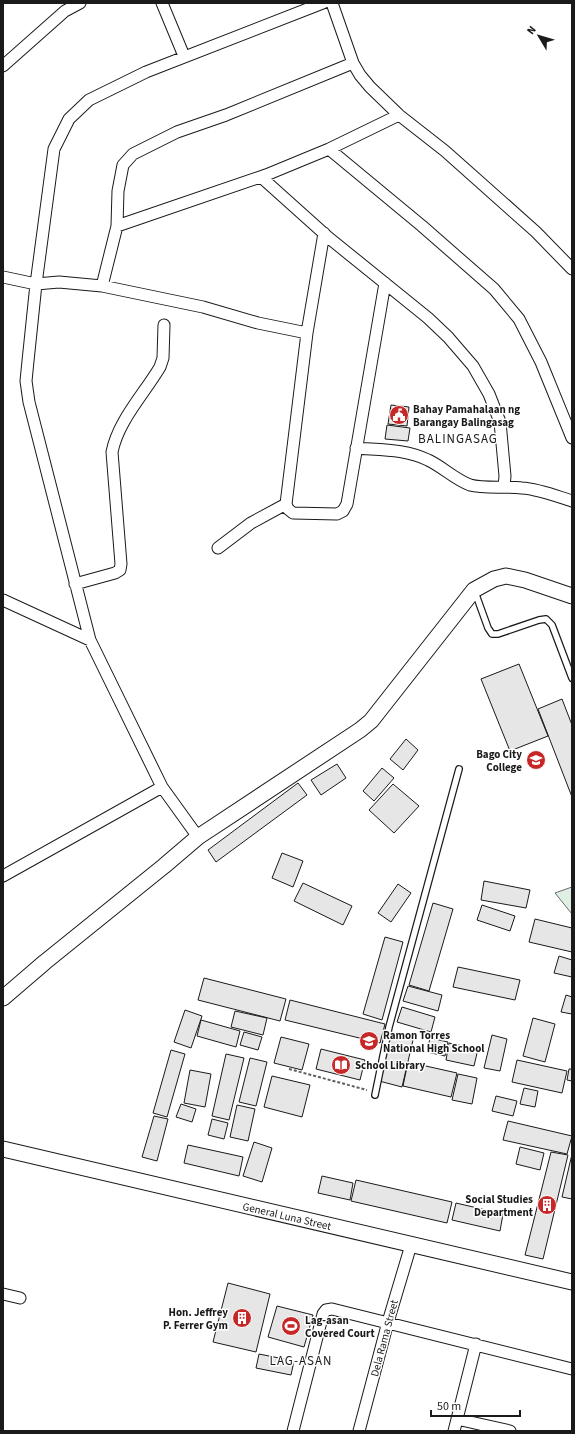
<svg xmlns="http://www.w3.org/2000/svg" width="575" height="1434" font-family="'Source Sans 3',sans-serif">
<rect width="100%" height="100%" fill="#fff"/>
<path fill="#e0efe3" stroke="#6a6a6a" d="M572,887V914L555,893Z"/>
<path fill="#e6e6e6" stroke="#1a1a1a" d="M391,405L409,407L407,426L388,424Z
M387,425L410,428L408,441L385,439Z
M519,664L548,736L510,751L481,679Z
M562,699L572,725V797L538,709Z
M406,739L418,750L403,770L390,759Z
M337,764L346,778L321,795L311,780Z
M382,768L394,778L374,801L363,791Z
M298,783L307,795L216,862L208,850Z
M393,784L419,806L394,833L369,810Z
M282,853L303,861L293,887L272,878Z
M484,881L530,890L526,908L481,900Z
M303,883L352,906L343,925L294,901Z
M398,884L411,893L391,922L378,913Z
M433,903L453,909L429,991L409,985Z
M482,905L515,916L510,931L477,920Z
M535,919L572,928V952L529,942Z
M385,937L403,942L382,1020L363,1014Z
M559,956L572,960V977L554,973Z
M458,967L520,980L515,1000L453,987Z
M204,978L286,999L280,1021L198,1000Z
M408,986L442,995L438,1011L403,1001Z
M566,995L572,997V1014L561,1012Z
M290,1000L385,1024L380,1043L285,1020Z
M402,1007L435,1017L431,1032L397,1022Z
M185,1010L202,1016L191,1048L174,1042Z
M235,1011L267,1018L263,1035L231,1027Z
M533,1018L555,1024L545,1062L523,1056Z
M201,1020L240,1031L236,1047L197,1036Z
M244,1032L262,1037L258,1050L240,1045Z
M391,1035L413,1040L402,1087L379,1081Z
M492,1035L507,1039L500,1071L484,1068Z
M281,1037L309,1044L302,1070L274,1063Z
M430,1038L448,1042L445,1056L427,1052Z
M449,1043L478,1049L474,1066L446,1060Z
M321,1049L365,1060L360,1080L316,1069Z
M171,1050L185,1054L167,1117L153,1113Z
M226,1054L244,1058L229,1120L212,1116Z
M250,1058L267,1062L256,1106L239,1102Z
M517,1060L567,1071L562,1093L512,1082Z
M408,1062L457,1073L451,1097L403,1086Z
M569,1069H572V1081L567,1080Z
M190,1070L211,1074L205,1107L184,1103Z
M458,1074L477,1078L472,1104L452,1100Z
M272,1076L310,1085L302,1117L264,1107Z
M524,1088L538,1091L535,1107L520,1104Z
M496,1096L517,1101L513,1116L492,1111Z
M181,1104L196,1109L192,1122L176,1117Z
M237,1105L255,1109L248,1141L230,1137Z
M154,1116L168,1119L157,1161L142,1157Z
M212,1119L228,1123L224,1139L208,1135Z
M508,1121L572,1136L567,1154L503,1140Z
M254,1142L272,1148L262,1182L243,1176Z
M188,1145L243,1157L239,1176L184,1163Z
M520,1147L544,1153L540,1170L516,1164Z
M551,1152L568,1155L543,1259L525,1255Z
M572,1154V1199L562,1197Z
M322,1176L353,1183L350,1200L318,1193Z
M356,1180L452,1202L447,1223L351,1201Z
M456,1203L503,1214L500,1231L452,1220Z
M228,1283L270,1294L256,1352L213,1342Z
M277,1306L313,1315L304,1347L268,1337Z
M259,1354L294,1361L291,1375L256,1368Z"/>
<g fill="none" stroke-linecap="round" stroke-linejoin="round">
<g stroke="#1a1a1a" stroke-width="8">
<path id="lane" d="M475,592L488,628L492,634H498L539,620L546,619L552,625L572,678
M375,1095L389,1027L459,769"/>
</g>
<g stroke="#1a1a1a" stroke-width="13">
<path id="street" d="M162,3L184,56
M332,3L353,63L360,75L370,87L399,115L445,151L536,232L572,269
M3,66L65,11L80,3
M329,149L422,226L494,289L519,319L541,362L572,438
M261,177L329,238L428,318L448,337L473,366L489,394L500,422L505,476L504,486
M117,226L266,175L329,149L399,115
M324,233L307,333L286,504L288,509L293,513L337,514L343,511L347,504L385,283
M3,277L36,284L59,282L102,286L203,307L258,323L307,333
M102,286L117,226L118,191L123,165L133,154L177,132L226,115L353,63
M356,448C381,450 406,449 428,460C443,467 454,479 470,485C484,489 506,486 522,488C539,489 556,496 572,501
M218,548L251,523L286,504
M75,584L115,573L120,570L121,564L112,452C118,421 144,394 160,367L163,358L164,325
M3,600L90,640
M198,837L162,787L90,640L29,402L26,381L28,361L36,284L54,149L69,119L89,100L146,72L323,3
M3,876L162,787
M3,1294L20,1298
M457,1419L510,1431
M293,1431L323,1314L326,1310L332,1309L572,1369
M359,1431L388,1322L411,1245
M454,1431L476,1344"/>
</g>
<g stroke="#1a1a1a" stroke-width="17">
<path id="secondary" d="M3,998L45,962L164,866L198,837L360,730L371,721L474,590L494,579L506,576L525,580L572,596
M3,1149L572,1282"/>
</g>
<path stroke="#5f5f5f" stroke-width="2" stroke-dasharray="3 2" stroke-linecap="butt" d="M289,1069L367,1090"/>
<use href="#lane" stroke="#fff" stroke-width="5.5"/>
<use href="#street" stroke="#fff" stroke-width="11"/>
<use href="#secondary" stroke="#fff" stroke-width="15"/>
</g>
<defs>
<g id="civic-disc" transform="scale(1)"><circle r="9.5" fill="#c62828" stroke="#fff"/><path d="M-.6-6.5H3V-4.5H.6V-3L4-1V1h2V6H-6V1h2V-1L-.6-3ZM-1.2 2.5V6h2.4V2.5Z" fill="#fff"/></g>
<g id="university-disc" transform="scale(1)"><circle r="9.5" fill="#c62828" stroke="#fff"/><path d="M0-5L7-2L0 1L-7-2ZM-4 1L0 2.5L4 1V4Q0 6-4 4Z" fill="#fff"/></g>
<g id="school-disc" transform="scale(1)"><circle r="9.5" fill="#c62828" stroke="#fff"/><path d="M0-5L7-2L0 1L-7-2ZM-4 1L0 2.5L4 1V4Q0 6-4 4Z" fill="#fff"/></g>
<g id="library-disc" transform="scale(1)"><circle r="9.5" fill="#c62828" stroke="#fff"/><path d="M-6-4Q-3-5.5-.7-3.5V5Q-3 3-6 4ZM6-4Q3-5.5 .7-3.5V5Q3 3 6 4Z" fill="#fff"/></g>
<g id="building-disc" transform="scale(1)"><circle r="9.5" fill="#c62828" stroke="#fff"/><path d="M-4-6H4V6H1V3H-1V6H-4ZM-2.5-4.3h1.7v1.8h-1.7ZM.8-4.3h1.7v1.8H.8ZM-2.5-1h1.7V.8h-1.7ZM.8-1h1.7V.8H.8Z" fill="#fff"/></g>
<g id="stadium-disc" transform="scale(1)"><circle r="9.5" fill="#c62828" stroke="#fff"/><path d="M0-5a6.5 5 0 1 0 0 10a6.5 5 0 1 0 0-10ZM-3.5-1.8h7v3.6h-7Z" fill="#fff"/></g>
</defs>
<g fill-rule="evenodd">
<use href="#civic-disc" x="399" y="415"/>
<use href="#university-disc" x="536" y="760"/>
<use href="#school-disc" x="369" y="1041"/>
<use href="#library-disc" x="341" y="1065"/>
<use href="#building-disc" x="547" y="1205"/>
<use href="#building-disc" x="242" y="1318"/>
<use href="#stadium-disc" x="291" y="1326"/>
</g>
<g text-anchor="middle" stroke-width="3" stroke-linejoin="round" paint-order="stroke">
<g font-size="11" font-weight="bold" fill="#1a1a1a" stroke="#fff" text-anchor="start">
<text x="413" y="413">Bahay Pamahalaan ng<tspan x="413" dy="13">Barangay Balingasag</tspan></text>
<text x="522" y="758" text-anchor="end">Bago City<tspan x="522" dy="13">College</tspan></text>
<text x="383" y="1039">Ramon Torres<tspan x="383" dy="13">National High School</tspan></text>
<text x="355" y="1069">School Library</text>
<text x="533" y="1203" text-anchor="end">Social Studies<tspan x="533" dy="13">Department</tspan></text>
<text x="228" y="1316" text-anchor="end">Hon. Jeffrey<tspan x="228" dy="13">P. Ferrer Gym</tspan></text>
<text x="305" y="1324">Lag-asan<tspan x="305" dy="13">Covered Court</tspan></text>
</g>
<g font-size="11" fill="#1a1a1a" stroke="#fff">
<text transform="translate(287 1216) rotate(13)" y="4">General Luna Street</text>
<text transform="translate(384 1338) rotate(-75)" y="4">Dela Rama Street</text>
</g>
<g font-size="13" letter-spacing="1" fill="#1a1a1a" stroke="#fff">
<text x="458" y="443">BALINGASAG</text>
<text x="301" y="1365">LAG-ASAN</text>
</g>
</g>
<rect width="575" height="1434" fill="none" stroke="#1a1a1a" stroke-width="8"/>
<g transform="translate(539 36) rotate(308)" stroke="#ffffff" stroke-width="3" paint-order="stroke">
<path d="M0-3L7 15L0 10L-7 15Z" fill="#1a1a1a"/>
<text y="-6" font-size="11" font-weight="bold" text-anchor="middle" fill="#1a1a1a">N</text>
</g>
<path d="M431 1410v6h89v-6" fill="none" stroke="#1a1a1a" stroke-width="2"/>
<text x="437" y="1410" font-size="12" fill="#1a1a1a" stroke="#ffffff" stroke-width="3" paint-order="stroke">50 m</text>
</svg>
